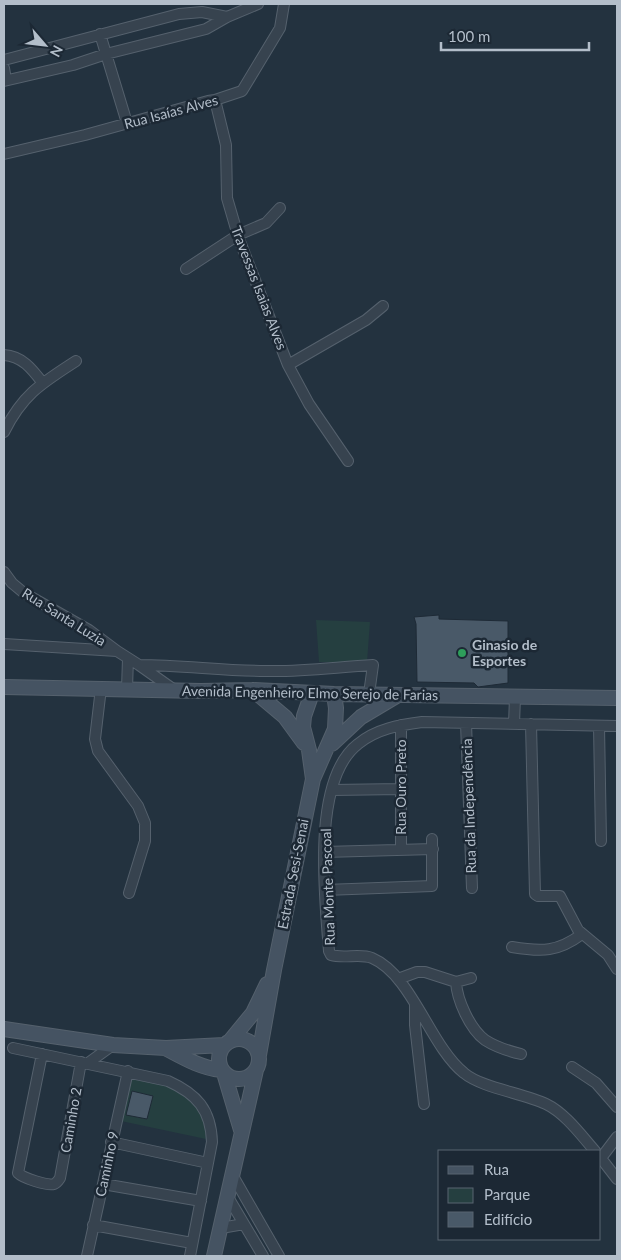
<svg xmlns="http://www.w3.org/2000/svg" width="621" height="1260" font-family="Lato,sans-serif">
<rect width="100%" height="100%" fill="#23323f"/>
<path fill="#253f40" d="M316,620L370,622L367,662H319Z
M130,1075L166,1081L189,1095L204,1118L206,1139L121,1121Z"/>
<path fill="#495968" stroke="#1e2a36" d="M439,615V619L508,621V683L478,687L474,683L417,682L416,624L414,617Z
M132,1091L153,1096L147,1119L126,1115Z"/>
<g fill="none" stroke-linecap="round" stroke-linejoin="round">
<g stroke="#55616d" stroke-width="12">
<path id="street" d="M100,34L127,123
M4,60L179,14L202,12L227,17
M4,68L6,80
M4,81L73,65L106,54L206,29L227,17L258,4
M215,100L226,145L227,198L239,239L288,365L309,404L348,461
M4,154L85,135L208,101L215,100L242,91L280,28L284,4
M186,269L238,235L266,223L280,208
M4,355C22,356 32,369 42,382
M288,365L366,320L383,306
M4,432C23,394 42,383 76,361
M4,572L12,583L24,593L89,630L117,651L139,665L173,689
M4,644L117,651
M139,665C182,665 223,671 266,671C301,672 337,667 373,665L369,694
M101,688L95,739L98,751L138,806L145,823V841L129,893
M127,689L128,658
M466,723L472,888
M514,724L515,697
M531,724L535,894L538,896H560L578,930L608,955L617,969
M401,725V849
M599,726L601,841
M332,790L401,789
M324,852L433,849
M325,890L432,886V839
M512,947C542,952 558,952 582,934
M398,979L417,972H425L456,982L471,978
M456,982C457,1000 470,1029 485,1040C496,1047 508,1051 521,1054
M415,1005V1025L424,1104
M13,1048L168,1081C197,1094 211,1110 212,1142L190,1256
M42,1054L18,1173C23,1178 47,1186 54,1184C57,1183 58,1181 60,1178L81,1062
M88,1063L113,1045
M572,1067L596,1083L617,1107
M111,1142L208,1163
M595,1151C581,1135 565,1113 546,1104C523,1093 482,1088 464,1073C430,1046 412,975 372,958C360,953 344,959 331,955L329,951C325,898 311,780 358,744C376,729 399,725 422,722L617,726
M600,1157L617,1179
M601,1158L617,1137
M233,1176L279,1256
M103,1184L201,1201
M228,1197L263,1256
M93,1225L192,1243
M221,1228L244,1224
M87,1256L128,1071"/>
</g>
<g stroke="#55616d" stroke-width="16">
<path id="secondary" d="M4,687L201,691L253,690L334,694L617,698
M253,690L285,717L304,743
M312,693L304,716L303,727L309,750L313,779
M332,744L361,717L398,695
M4,1029L113,1045L166,1048L224,1045
M219 1059a20 20 0 1 1 40 0a20 20 0 1 1-40 0Z
M230,1041L253,1013L267,984
M167,1049C184,1058 201,1068 221,1070
M259,1055L274,970L313,779L335,729L336,708L334,694
M224,1073L241,1130
M214,1256L256,1070"/>
</g>
<use href="#street" stroke="#37434f" stroke-width="10"/>
<use href="#secondary" stroke="#455362" stroke-width="14"/>
</g>
<circle fill="#2e9e5b" stroke="#1c2834" stroke-width="2" cx="462" cy="653" r="5"/>
<g text-anchor="middle" stroke-width="5" stroke-linejoin="round" paint-order="stroke">
<g font-size="14" fill="#b3beca" stroke="#1c2834">
<text transform="translate(171 112) rotate(-15)" y="5">Rua Isaías Alves</text>
<text transform="translate(259 288) rotate(69)" y="5">Travessas Isaias Alves</text>
<text transform="translate(64 617) rotate(32)" y="5">Rua Santa Luzia</text>
<text transform="translate(310 693) rotate(1)" y="5">Avenida Engenheiro Elmo Serejo de Farias</text>
<text transform="translate(401 787) rotate(-90)" y="5">Rua Ouro Preto</text>
<text transform="translate(469 806) rotate(-92)" y="5">Rua da Independência</text>
<text transform="translate(293 874) rotate(-79)" y="5">Estrada Sesi-Senai</text>
<text transform="translate(328 887) rotate(-92)" y="5">Rua Monte Pascoal</text>
<text transform="translate(71 1120) rotate(-80)" y="5">Caminho 2</text>
<text transform="translate(107 1164) rotate(-78)" y="5">Caminho 9</text>
</g>
<g font-size="14" font-weight="bold" fill="#b3beca" stroke="#1c2834" text-anchor="start">
<text x="472" y="650">Ginasio de<tspan x="472" dy="16">Esportes</tspan></text>
</g>
</g>
<rect width="621" height="1260" fill="none" stroke="#b3beca" stroke-width="10"/>
<rect x="438" y="1150" width="162" height="90" fill="#1c2834" stroke="#586470"/>
<rect x="448" y="1166" width="25" height="8" fill="#455362" stroke="#586470"/>
<text x="484" y="1175" font-size="15" fill="#b3beca">Rua</text>
<rect x="448" y="1188" width="25" height="15" fill="#253f40" stroke="#586470"/>
<text x="484" y="1200" font-size="15" fill="#b3beca">Parque</text>
<rect x="448" y="1212" width="25" height="15" fill="#495968" stroke="#586470"/>
<text x="484" y="1225" font-size="15" fill="#b3beca">Edifício</text>
<g transform="translate(45 45) rotate(118)" stroke="#1c2834" stroke-width="4" paint-order="stroke">
<path d="M0-4L9 19L0 12L-9 19Z" fill="#b3beca"/>
<text y="-8" font-size="14" font-weight="bold" text-anchor="middle" fill="#b3beca">N</text>
</g>
<path d="M441 42v8h148v-8" fill="none" stroke="#b3beca" stroke-width="2.5"/>
<text x="448" y="42" font-size="15" fill="#b3beca" stroke="#1c2834" stroke-width="4" paint-order="stroke">100 m</text>
</svg>
